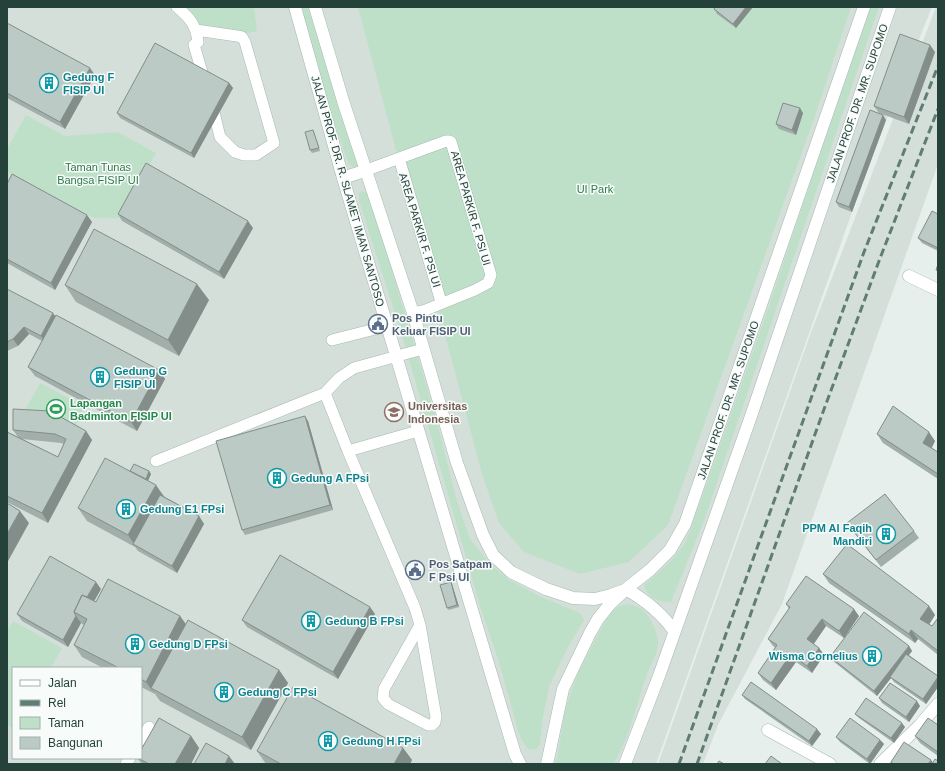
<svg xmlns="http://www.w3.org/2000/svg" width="945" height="771" font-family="Helvetica,sans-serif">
<rect width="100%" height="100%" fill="#e6efeb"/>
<path fill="#d4dfda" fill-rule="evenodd" d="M7,7H932L872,156L656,764H7ZM13,668H141V758H13Z
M936,7H938V164L782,604L718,725L703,764H658L810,335Z"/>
<path fill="#bfe0c8" d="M182,7H254L257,31L242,34L196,30Z
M300,7H310L359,163L357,167C353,168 351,166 348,162L326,98Z
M358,7H851L814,119L668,525L629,562L580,574L524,552L499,523L482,474Z
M869,7H879L705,518L671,602C659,603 647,598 644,585L672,560L683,546L690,531L769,306Z
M26,115L65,136L118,132L156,153L119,218H94L7,172V149Z
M362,191L367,193L370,197L434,411L457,501L470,539L490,564L508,579L539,596L580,613L584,620L567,649L549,687L543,717L540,744L536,750L528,749L522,741L518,730L499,662L480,606L401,332L359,201V194Z
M40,383L86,407L71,434L25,410Z
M628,604C633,605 640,607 644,611C651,618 658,633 658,642C658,654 650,666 646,677C636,706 630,738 613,764H556L565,710L571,692L578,673L609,614L619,606Z
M13,621L62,648L51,668H13V728L7,725V631Z"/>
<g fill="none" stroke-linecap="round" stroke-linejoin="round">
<g stroke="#a8b8b2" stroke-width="12">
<path id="service" d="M177,7C190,18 196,25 198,42L194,45L205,82
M196,30L237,36L242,37L245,42L274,143L256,155H244L235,152L220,137L212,104
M399,158L441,302
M367,170L446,141H449L451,142L491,275L488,283L475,290L423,311L413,313
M332,340L387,326
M325,393L348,451L415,608L420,625L436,717L435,722L432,725H428L388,704L383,698L384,689L420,625
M348,451L418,431
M156,461L325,393L339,378L354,368L423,349
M141,740L149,727
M126,764L130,758"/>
</g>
<g stroke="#a8b8b2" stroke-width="13">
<path id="minor" d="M295,7L343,178L515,754L520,764
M315,7L344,104L413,313L457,463L483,535L493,555L511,572L546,589L573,598L595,599L611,595L622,591
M343,178L367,170
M909,276L938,290
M626,589C645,600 661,612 674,631
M768,730L830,764
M547,764L563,689L590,633L598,619L610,604L626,589L650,570L670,550L685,524L864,7
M625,764L659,676L750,419L890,7
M880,764L920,725L938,704"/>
</g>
<use href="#service" stroke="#fff" stroke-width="11"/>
<use href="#minor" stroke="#fff" stroke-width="12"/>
<path stroke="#5f7d75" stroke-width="3" stroke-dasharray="8 4" stroke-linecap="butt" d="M679,764L864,252L938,66
M697,764L823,412L879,261L938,109"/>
</g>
<path fill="#a1aea9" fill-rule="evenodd" d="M753,7L736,28L717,14L714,9Z
M7,23L95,75L65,129L7,98Z
M935,52L909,124L879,113L874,106Z
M229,83L233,88L194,158L120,118L117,113Z
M803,113L796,135L779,129L776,124Z
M886,120L852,212L839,207L836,202Z
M314,132L320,151L312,153L310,150Z
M7,184L92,222L55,290L7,263Z
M118,214L253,228L224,279L122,221Z
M938,214V251L922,243L918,238Z
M65,285L209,300L179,356L76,302Z
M7,289L55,317L159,370L165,379L137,431L35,376L28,367L42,341L29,334L18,346L7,351Z
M308,421L333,510L245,535L242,530Z
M13,430L86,431L92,440L48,523L7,502V432L18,437ZM22,439L61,443L64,444L58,457Z
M877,434L935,441L932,448L938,452V479L883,443Z
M130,471H149L151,474L148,481L165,497L199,516L204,524L177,573L138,551L135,547L87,521L78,508Z
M847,523L914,531L919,538L881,567Z
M823,574L929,606L935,615L929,624L932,626L938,618V655L918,639L915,643L829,583Z
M452,584L459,607L449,610L447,608Z
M101,589L94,601L96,602L180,616L186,624L279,670L288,683L251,750L160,701L155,694L141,687V668H103L82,657L74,645L84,625L81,623L68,647L22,621L17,614Z
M786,604L859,616L844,638L826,626L814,644L819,648L824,655L812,673L796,662L776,690L763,680L758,673L776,648L773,646L768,639L789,609Z
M375,614L338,679L247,627L242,620Z
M909,646L912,651L909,655L938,676V687L926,704L894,682L891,678L877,696L833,661L830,657Z
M742,695L821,734L812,746L745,699Z
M879,698L920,706L909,722L882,703Z
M855,714L905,727L894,743L859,718Z
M938,725V756L920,743L915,736Z
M191,736L199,748L191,764H142L137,758Z
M836,737L880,740L884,744L870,764L840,742Z
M403,748L412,760L410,764H266L257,751Z"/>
<path fill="#838d89" d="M746,7H753L736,28L733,24Z
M930,45L935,52L909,124L904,117Z
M90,68L95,75L65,129L60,122Z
M229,83L233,88L194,158L191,153Z
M800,108L803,113L796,135L792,130Z
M883,115L886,120L852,212L849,207Z
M87,215L92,222L55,290L51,283Z
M248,221L253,228L224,279L219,272Z
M197,284L209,300L179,356L168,340Z
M53,313L58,320L46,343L41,336Z
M24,327L29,334L18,346L13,339Z
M159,370L165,379L137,431L131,422Z
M305,416L308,421L333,510L330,505Z
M86,431L92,440L48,523L42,513Z
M929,432L935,441L929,452L923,443Z
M149,471L151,474L146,485L144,483Z
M156,485L165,498L135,545L128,535Z
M20,511L29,523L7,563V534Z
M199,516L204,524L177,573L172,566Z
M96,582L101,589L85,617L78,614Z
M451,582L452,584L459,607L457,605Z
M929,606L935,615L927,628L920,619Z
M370,607L375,614L338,679L333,672Z
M854,609L859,616L844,638L839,631Z
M76,616L81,623L68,647L63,640Z
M180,616L189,629L151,688L155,694L146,682Z
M822,619L826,626L812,646L807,639Z
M911,630L918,639L915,643L909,634Z
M909,646L912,651L877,696L874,691Z
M819,648L824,655L812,673L807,666Z
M791,654L796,662L776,690L771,683Z
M279,670L288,683L251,750L242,737Z
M938,677V687L926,704L923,699Z
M917,701L920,706L909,722L906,717Z
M902,723L905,727L894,743L891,738Z
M817,729L821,734L812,746L809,741Z
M191,736L199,748L191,764H175Z
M880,740L884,744L870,764L867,759Z
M403,748L412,760L410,764H394Z
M229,756L235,764H225Z
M931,760L934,764H928Z"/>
<path fill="#bbcac4" stroke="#838d89" d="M715,7H746L733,24L714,9Z
M7,23L90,68L60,122L7,93Z
M900,34L930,45L904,117L874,106Z
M155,43L229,83L191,153L117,113Z
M783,103L800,108L792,130L776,124Z
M870,110L883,115L849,207L836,202Z
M313,130L319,148L310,150L305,132Z
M146,163L248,221L219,272L118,214Z
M12,174L87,215L51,283L7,259V184Z
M932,211L938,214V248L918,238Z
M94,229L197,284L168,340L65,285Z
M938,264V271L936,270Z
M7,289L53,313L41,336L24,327L13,339L7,342Z
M56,315L159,370L131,422L28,367Z
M893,406L929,432L923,443L938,452V474L877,434Z
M13,409L50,411L86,431L42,513L7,496V432L58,457L66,439L55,434L13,430Z
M305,416L330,505L242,530L216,441Z
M105,458L156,485L128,535L78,508Z
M134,464L149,471L146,479L130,471Z
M885,494L914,531L876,560L847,523Z
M160,495L199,516L172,566L133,544Z
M7,503L20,511L7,534Z
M847,544L929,606L920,619L932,626L938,618V651L911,630L909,634L823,574Z
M280,555L370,607L333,672L242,620Z
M50,556L96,582L87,597L82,595L74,612L76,616L63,640L17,614Z
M806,576L854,609L839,631L822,619L807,639L819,648L807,666L791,654L771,683L758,673L777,645L768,639L790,607L786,604Z
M108,579L180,616L146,682L141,679V668H119L74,645L87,619L74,612L82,595L96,602Z
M451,582L457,605L447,608L440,585Z
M864,612L909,646L874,691L830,657Z
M188,620L279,670L242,737L151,688Z
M906,654L938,676V677L923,699L890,677Z
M751,682L817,729L809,741L742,695Z
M890,683L917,701L906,717L879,698Z
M293,687L403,748L394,764H281L257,751Z
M866,698L902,723L891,738L855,714Z
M159,718L191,736L175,764H149L138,758H141V750Z
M850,718L880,740L867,759L836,737Z
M928,718L938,725V752L915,736Z
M904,742L931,760L928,764H894L891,762Z
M206,743L229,756L225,764H194Z
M771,756L782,764H765Z
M935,759L938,761V764H932Z
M719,761L724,764H717Z"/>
<defs>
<g id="building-ring" transform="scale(1)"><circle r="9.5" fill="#f7fbf9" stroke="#0f9aa8" stroke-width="1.5"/><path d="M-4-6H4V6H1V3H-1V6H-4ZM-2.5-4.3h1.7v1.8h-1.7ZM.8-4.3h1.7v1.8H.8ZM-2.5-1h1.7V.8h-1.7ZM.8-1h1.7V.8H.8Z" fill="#0f9aa8"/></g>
<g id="civic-ring" transform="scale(1)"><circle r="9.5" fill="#f7fbf9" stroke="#5c6f8a" stroke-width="1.5"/><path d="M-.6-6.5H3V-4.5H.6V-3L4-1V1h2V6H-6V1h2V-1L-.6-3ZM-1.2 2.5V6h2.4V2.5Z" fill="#5c6f8a"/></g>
<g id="stadium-ring" transform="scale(1)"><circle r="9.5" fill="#f7fbf9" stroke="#2e9e5b" stroke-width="1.5"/><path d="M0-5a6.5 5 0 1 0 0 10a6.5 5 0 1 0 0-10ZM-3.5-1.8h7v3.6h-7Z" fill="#2e9e5b"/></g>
<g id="university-ring" transform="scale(1)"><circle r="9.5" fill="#f7fbf9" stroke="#8d6e63" stroke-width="1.5"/><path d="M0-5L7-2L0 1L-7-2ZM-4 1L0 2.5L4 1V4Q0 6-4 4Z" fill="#8d6e63"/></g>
</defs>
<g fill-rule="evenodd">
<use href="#building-ring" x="49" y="83"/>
<use href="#civic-ring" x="378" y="324"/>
<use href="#building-ring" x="100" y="377"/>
<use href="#stadium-ring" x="56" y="409"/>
<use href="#university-ring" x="394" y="412"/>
<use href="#building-ring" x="277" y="478"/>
<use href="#building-ring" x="126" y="509"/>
<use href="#building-ring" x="886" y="534"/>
<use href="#civic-ring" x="415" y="570"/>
<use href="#building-ring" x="311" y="621"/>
<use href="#building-ring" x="135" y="644"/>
<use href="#building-ring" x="872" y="656"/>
<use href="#building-ring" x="224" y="692"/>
<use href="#building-ring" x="328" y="741"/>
</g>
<g text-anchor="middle" stroke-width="3" stroke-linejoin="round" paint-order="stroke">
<g font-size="11" font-weight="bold" fill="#0d838f" stroke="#f7fbf9" text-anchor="start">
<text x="63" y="81">Gedung F<tspan x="63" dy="13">FISIP UI</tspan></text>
<text x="114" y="375">Gedung G<tspan x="114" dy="13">FISIP UI</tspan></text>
<text x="291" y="482">Gedung A FPsi</text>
<text x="140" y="513">Gedung E1 FPsi</text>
<text x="872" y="532" text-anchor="end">PPM Al Faqih<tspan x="872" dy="13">Mandiri</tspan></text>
<text x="325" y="625">Gedung B FPsi</text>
<text x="149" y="648">Gedung D FPsi</text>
<text x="858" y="660" text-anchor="end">Wisma Cornelius</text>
<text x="238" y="696">Gedung C FPsi</text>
<text x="342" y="745">Gedung H FPsi</text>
</g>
<g font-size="11" fill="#24423a" stroke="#f7fbf9">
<text transform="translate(857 103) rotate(-71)" y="4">JALAN PROF. DR. MR. SUPOMO</text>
<text transform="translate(348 191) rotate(74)" y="4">JALAN PROF. DR. R. SLAMET IMAN SANTOSO</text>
<text transform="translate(471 208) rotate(74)" y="4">AREA PARKIR F. PSI UI</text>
<text transform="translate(420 230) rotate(73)" y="4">AREA PARKIR F. PSI UI</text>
<text transform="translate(728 400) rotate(-71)" y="4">JALAN PROF. DR. MR. SUPOMO</text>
</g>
<g font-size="11" fill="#2d7a4b" stroke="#f7fbf9">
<text x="98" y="171">Taman Tunas<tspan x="98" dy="13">Bangsa FISIP UI</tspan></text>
<text x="595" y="193">UI Park</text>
</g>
<g font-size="11" font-weight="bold" fill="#4e5e75" stroke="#f7fbf9" text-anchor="start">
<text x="392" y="322">Pos Pintu<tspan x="392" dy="13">Keluar FISIP UI</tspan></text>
<text x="429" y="568">Pos Satpam<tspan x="429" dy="13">F Psi UI</tspan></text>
</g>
<g font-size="11" font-weight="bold" fill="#27864d" stroke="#f7fbf9" text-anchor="start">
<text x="70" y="407">Lapangan<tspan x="70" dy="13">Badminton FISIP UI</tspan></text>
</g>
<g font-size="11" font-weight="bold" fill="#785e54" stroke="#f7fbf9" text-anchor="start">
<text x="408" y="410">Universitas<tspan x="408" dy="13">Indonesia</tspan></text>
</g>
</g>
<rect width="945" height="771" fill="none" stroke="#24423a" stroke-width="16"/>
<rect x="12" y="667" width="130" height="92" fill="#f7fbf9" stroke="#a3b1ad"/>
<rect x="20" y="680" width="20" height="6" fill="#ffffff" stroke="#a3b1ad"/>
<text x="48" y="687" font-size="12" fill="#24423a">Jalan</text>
<rect x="20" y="700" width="20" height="6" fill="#5f7d75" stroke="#a3b1ad"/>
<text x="48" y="707" font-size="12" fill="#24423a">Rel</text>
<rect x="20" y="717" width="20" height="12" fill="#bfe0c8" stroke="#a3b1ad"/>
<text x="48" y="727" font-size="12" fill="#24423a">Taman</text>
<rect x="20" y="737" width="20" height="12" fill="#bbcac4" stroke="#a3b1ad"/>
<text x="48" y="747" font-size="12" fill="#24423a">Bangunan</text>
</svg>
